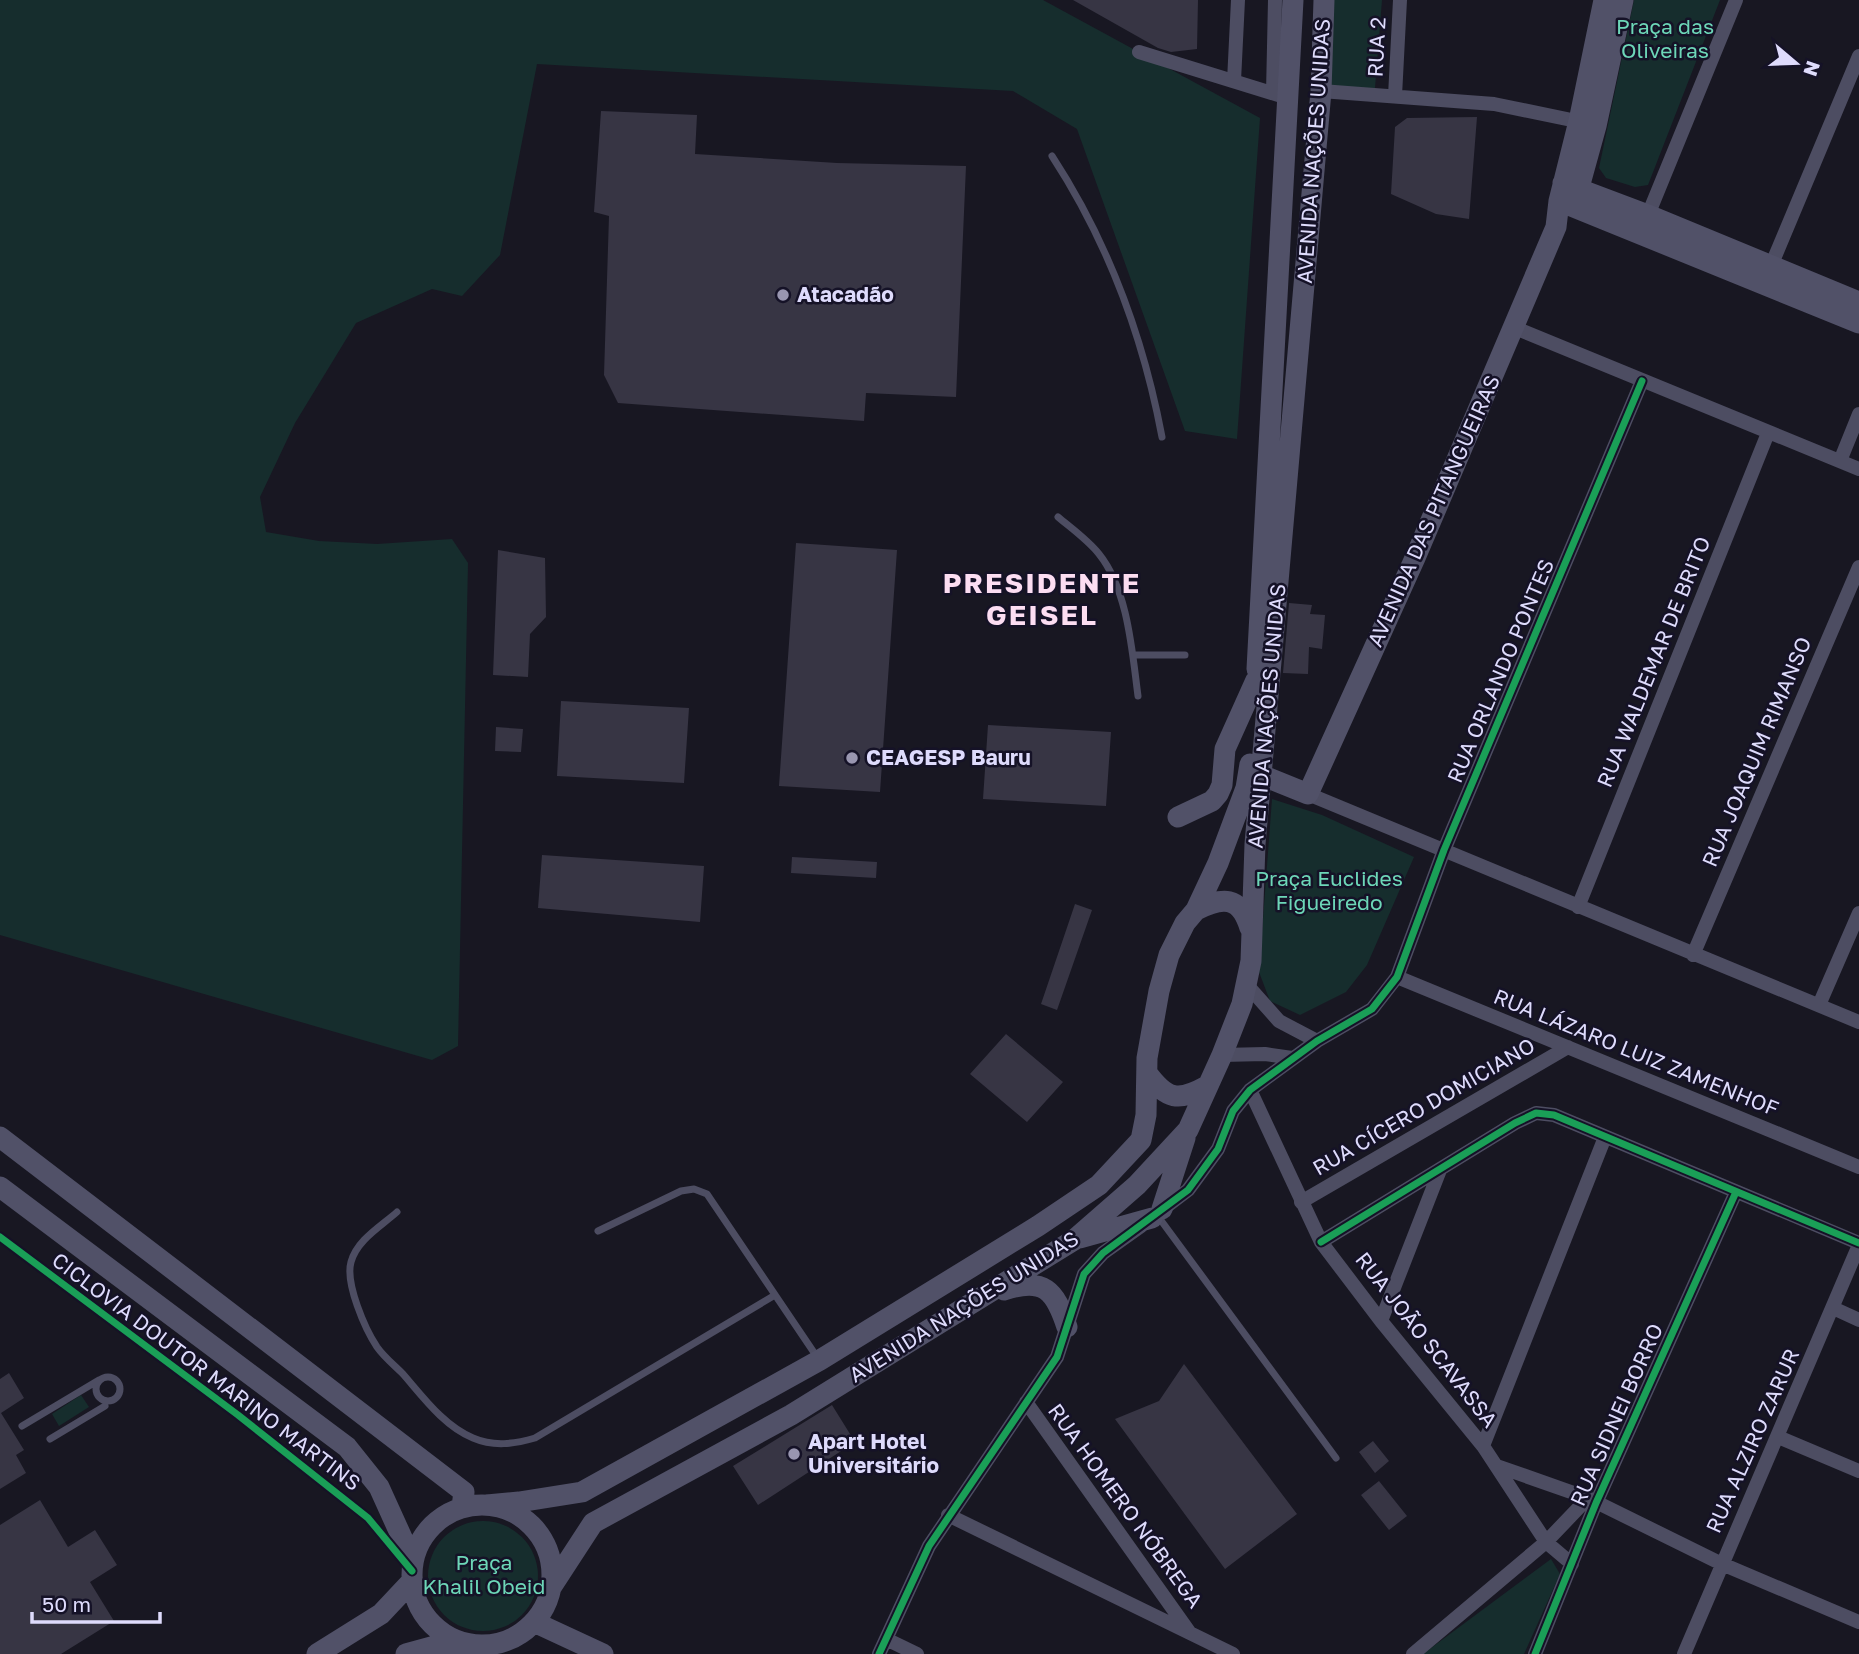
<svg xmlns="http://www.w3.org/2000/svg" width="1859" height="1654" font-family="'Golos Text',sans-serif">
<rect width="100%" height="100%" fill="#181722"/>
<path fill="#162d2d" d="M0,0H1043L1260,118L1237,439L1185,431L1077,129L1013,91L537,64L500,255L462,296L432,289L356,323L295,423L260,497L266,532L319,541L377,544L452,539L468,563L458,1046L432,1060L0,935Z
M1330,0H1382L1375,88H1326Z
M1634,0H1720L1648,185L1635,187L1606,178L1599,168Z
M1272,799L1322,815L1414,857L1367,965L1346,992L1300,1015L1270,1001L1259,972Z
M81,1395L89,1407L59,1426L52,1414Z
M428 1576a55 55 0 1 1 110 0a55 55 0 1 1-110 0Z
M1551,1559L1560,1574L1524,1654H1423Z"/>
<path fill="#373544" d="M1073,0H1198L1197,49L1171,52L1158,48Z
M601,111L697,115L695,154L837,163L966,166L956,397L866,393L864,421L618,403L604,375L609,216L594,212Z
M1477,117L1469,219L1436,214L1391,194L1395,127L1407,118Z
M796,543L897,550L880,792L779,786Z
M498,550L545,558L546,617L530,634L528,677L493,675Z
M1289,603L1312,605L1310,614L1325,615L1322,649L1309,647L1308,674L1283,673Z
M561,701L689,708L684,783L557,776Z
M988,725L1111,732L1106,806L983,799Z
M496,727L523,729L521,752L495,751Z
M542,855L704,866L700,922L538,908Z
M792,857L877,862L876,878L791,873Z
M1075,904L1092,910L1057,1010L1041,1004Z
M1006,1034L1063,1082L1027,1122L970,1074Z
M1184,1364L1297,1514L1225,1569L1115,1419L1159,1401Z
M9,1373L24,1398L1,1413L24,1450L16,1455L26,1473L0,1489V1379Z
M832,1405L855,1442L758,1505L733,1466Z
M1373,1441L1389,1461L1375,1473L1359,1452Z
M1379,1481L1407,1516L1389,1530L1361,1495Z
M40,1500L68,1547L95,1530L117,1565L90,1582L114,1621L61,1654H0V1525Z"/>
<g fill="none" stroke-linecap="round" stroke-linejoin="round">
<path stroke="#4d4d62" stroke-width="7" d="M1052,156C1108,242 1143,336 1162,437
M1058,517C1071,528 1088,540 1099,554C1128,590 1132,651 1138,696
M1133,655H1185
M397,1212C380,1227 357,1240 351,1262C345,1283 365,1329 377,1347C384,1357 394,1365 403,1374C423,1397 444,1426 473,1438C494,1447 514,1444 535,1438L775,1295
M1157,1215L1336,1458
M598,1231L681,1191L694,1189L707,1194L817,1357
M96 1389a12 12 0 1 1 24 0a12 12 0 1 1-24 0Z
M22,1426L99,1380
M50,1439L105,1406"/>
<path stroke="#4d4d62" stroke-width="14" d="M1139,52L1288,98
M1234,81L1238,0
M1321,91L1494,104L1586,123
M1273,93L1275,0
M1395,96L1400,0
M1648,215L1736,0
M1771,266L1859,56
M1515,328L1859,469
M1840,461L1859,414
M1308,794L1859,1022
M1578,907L1768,433
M1693,955L1859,567
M1397,977L1859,1167
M1247,985L1279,1021L1317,1041
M1819,1005L1859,913
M1222,1055L1265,1054L1292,1058
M1250,1090L1321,1242L1381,1321L1483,1446L1546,1542L1572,1564
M1301,1202L1568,1047
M1163,1209L1188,1190L1218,1149L1233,1111L1250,1090L1317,1041L1372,1009L1397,977L1444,850L1642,381
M1321,1242L1515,1123L1536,1113L1554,1115L1859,1243
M1833,1308L1859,1320
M1381,1321L1440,1170
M1026,1402L1190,1633
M1778,1437L1859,1471
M1483,1446L1605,1137
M1497,1466L1588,1498L1722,1564L1859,1622
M948,1515L1233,1654
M886,1639L917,1654
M879,1654L929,1546L1057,1357L1084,1274L1103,1253L1141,1226
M1413,1654L1546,1542L1588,1498
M1535,1654L1596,1503L1736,1192
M1684,1654L1859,1245"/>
<path stroke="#515168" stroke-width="21" d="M1563,183L1648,215L1859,302
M1559,201L1859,323
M1575,202L1596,126L1623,0
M1257,669L1293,0
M1261,775L1308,794L1415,558L1556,227L1559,201L1579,121L1604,0
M1178,817L1212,801L1218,794L1222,785L1225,749L1256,680
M1196,910C1222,897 1240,895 1250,928
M1147,1073C1167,1100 1178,1102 1207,1086
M0,1137L464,1492L462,1507
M0,1187L347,1447L379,1487L413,1562
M1162,1209L1185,1138
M1080,1238L1152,1218
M1004,1290C1044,1277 1055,1290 1067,1327
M487,1505L519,1502L582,1492L820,1360L1038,1226L1099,1185L1141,1140L1146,1115L1147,1058L1159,991L1169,955L1185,923L1196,910L1218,863L1246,788L1250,764
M412 1575a70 70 0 1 1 140 0a70 70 0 1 1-140 0Z
M550,1589L593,1523L791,1415L1074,1240L1137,1185L1188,1130L1222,1055L1242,1004L1251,961L1255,844L1321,91L1324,0
M534,1622L603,1654
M317,1654L381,1614L412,1581
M406,1654L439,1645L465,1644"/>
<g stroke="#151227" stroke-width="11">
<path id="cycleway" d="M0,1237L238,1415L368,1518L412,1571
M1321,1242L1515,1123L1536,1113L1554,1115L1859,1243
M879,1654L929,1546L1057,1357L1084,1274L1103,1253L1188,1190L1218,1149L1233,1111L1250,1090L1317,1041L1372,1009L1397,977L1444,850L1642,381
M1535,1654L1596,1503L1736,1192"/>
</g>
<use href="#cycleway" stroke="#1a9f57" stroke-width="7"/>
</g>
<g fill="#9996b0" stroke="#151227" stroke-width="2.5">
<circle cx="783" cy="295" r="7"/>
<circle cx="852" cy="758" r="7"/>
<circle cx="794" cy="1454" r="7"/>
</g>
<g text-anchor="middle" stroke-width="5" stroke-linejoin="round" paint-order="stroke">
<g font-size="21" fill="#6dd7b8" stroke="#151227">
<text x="1665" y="34">Praça das<tspan x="1665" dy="24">Oliveiras</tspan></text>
<text x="1329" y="886">Praça Euclides<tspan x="1329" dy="24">Figueiredo</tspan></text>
<text x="484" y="1570">Praça<tspan x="484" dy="24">Khalil Obeid</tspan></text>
</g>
<g font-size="21" fill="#dedbfc" stroke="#151227">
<text transform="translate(1377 47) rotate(-87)" y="7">RUA 2</text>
<text transform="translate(1314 151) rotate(-86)" y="7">AVENIDA NAÇÕES UNIDAS</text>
<text transform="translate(1434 511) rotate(-66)" y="7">AVENIDA DAS PITANGUEIRAS</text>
<text transform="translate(1654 662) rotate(-68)" y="7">RUA WALDEMAR DE BRITO</text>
<text transform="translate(1501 671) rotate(-67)" y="7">RUA ORLANDO PONTES</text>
<text transform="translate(1267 716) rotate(-85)" y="7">AVENIDA NAÇÕES UNIDAS</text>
<text transform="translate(1757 752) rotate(-67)" y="7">RUA JOAQUIM RIMANSO</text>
<text transform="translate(1636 1053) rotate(22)" y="7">RUA LÁZARO LUIZ ZAMENHOF</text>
<text transform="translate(1424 1107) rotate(-30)" y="7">RUA CÍCERO DOMICIANO</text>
<text transform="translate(964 1307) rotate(-32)" y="7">AVENIDA NAÇÕES UNIDAS</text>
<text transform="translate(1426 1340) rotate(52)" y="7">RUA JOÃO SCAVASSA</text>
<text transform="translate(206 1372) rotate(37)" y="7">CICLOVIA DOUTOR MARINO MARTINS</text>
<text transform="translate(1617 1415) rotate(-66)" y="7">RUA SIDNEI BORRO</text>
<text transform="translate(1753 1441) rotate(-66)" y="7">RUA ALZIRO ZARUR</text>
<text transform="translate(1125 1506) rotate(54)" y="7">RUA HOMERO NÓBREGA</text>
</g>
<g font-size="21" font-weight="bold" fill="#dedbfc" stroke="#151227" text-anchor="start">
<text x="797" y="302">Atacadão</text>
<text x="866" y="765">CEAGESP Bauru</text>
<text x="808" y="1449">Apart Hotel<tspan x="808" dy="24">Universitário</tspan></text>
</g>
<g font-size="28" font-weight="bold" letter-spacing="2" fill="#fcddf2" stroke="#151227">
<text x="1042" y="593">PRESIDENTE<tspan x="1042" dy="32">GEISEL</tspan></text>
</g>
</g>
<g transform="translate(1796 63) rotate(109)" stroke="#151227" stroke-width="5" paint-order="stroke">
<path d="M0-5L12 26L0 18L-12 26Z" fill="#dedbfc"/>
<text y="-10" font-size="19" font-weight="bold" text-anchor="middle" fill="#dedbfc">N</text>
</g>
<path d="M32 1612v10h128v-10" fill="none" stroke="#dedbfc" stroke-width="3.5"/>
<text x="42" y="1612" font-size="21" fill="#dedbfc" stroke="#151227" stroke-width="5" paint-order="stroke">50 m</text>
</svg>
